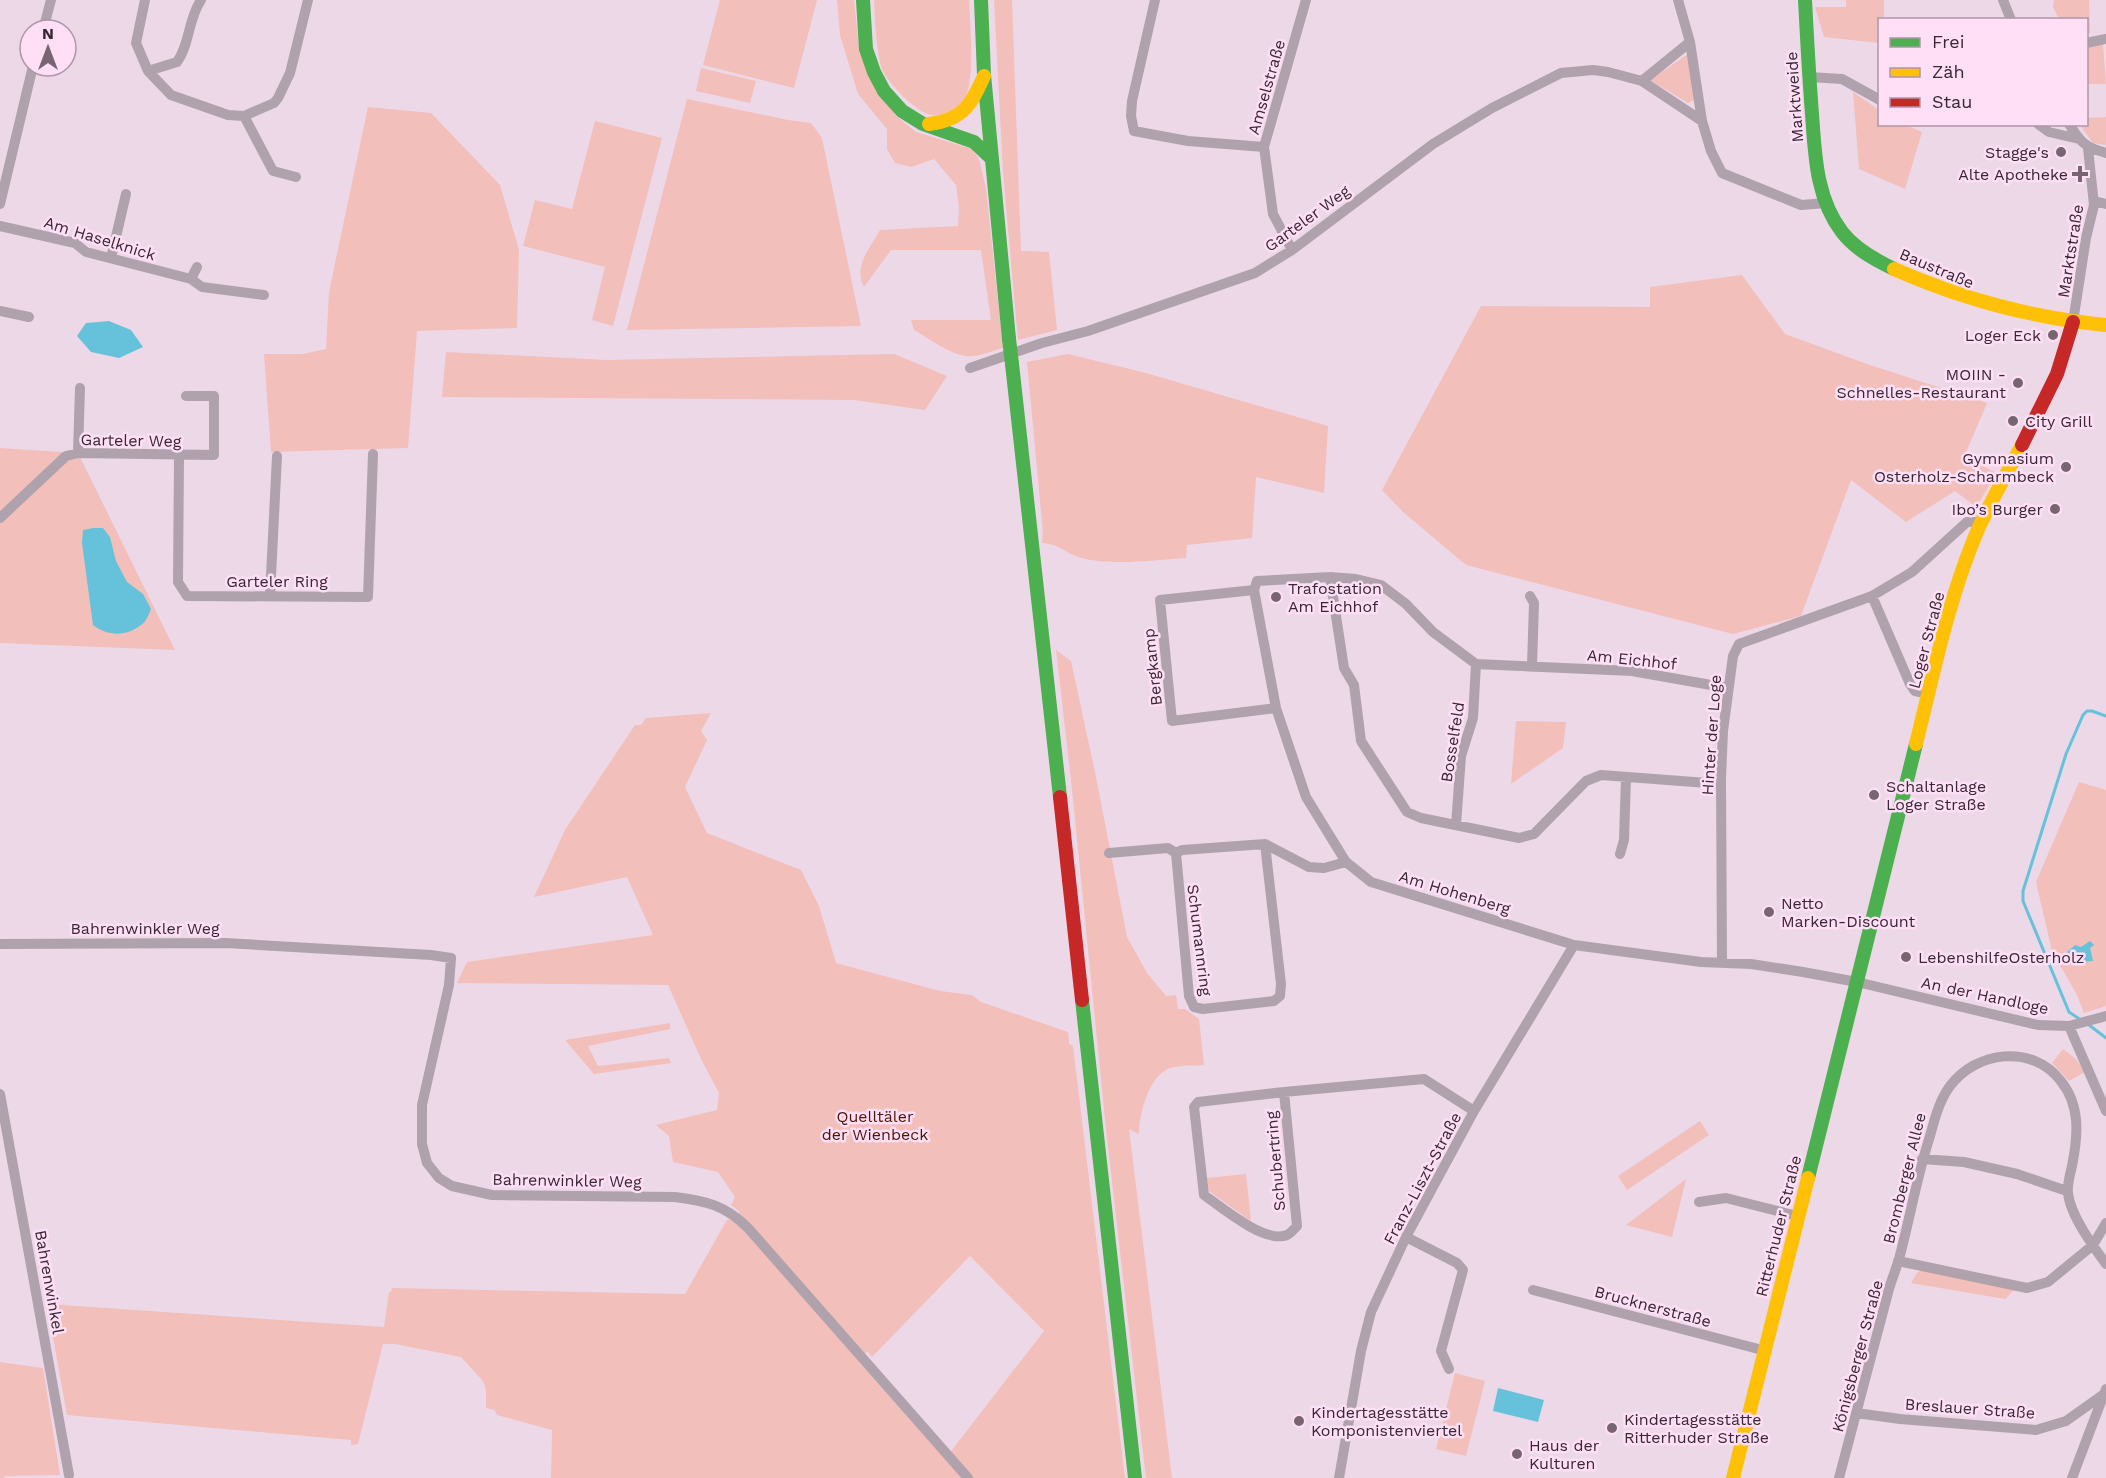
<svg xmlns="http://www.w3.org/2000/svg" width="2106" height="1478" font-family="'Work Sans',sans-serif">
<rect width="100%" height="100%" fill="#edd8e8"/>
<path fill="#f2bfbb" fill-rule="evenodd" d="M720,0H817L794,88L703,65Z
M837,0H854L859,47L896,116L916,132L972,149L979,159L986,188L1003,348C991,351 977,358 965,356C948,353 930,339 914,330L911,320H991L981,250H891L864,287C853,266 870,248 880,230L958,226L959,208L956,185L934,159L911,167L895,163L887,149V129L858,94L840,35Z
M874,0H969C970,25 975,75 966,96C961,107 944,117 931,115C917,113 887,82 882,69C876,51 875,19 874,0Z
M994,0H1012L1021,251L1049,252L1057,330L1018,340L1003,172Z
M1846,0H1884V19L1880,20L1879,43L1824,37L1815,7H1846Z
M2054,0H2089L2090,33H2087L2086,20L2059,19L2053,7Z
M2103,44L2106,84H2087L2086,47Z
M1688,54L1694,100L1688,103L1650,80Z
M701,68L756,81L750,103L696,91Z
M1853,92L1879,110L1880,124L1906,125L1922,132L1905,189L1859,169Z
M687,99L788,120L811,123L822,138L861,326L627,330Z
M368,107L431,113L500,185L519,250L517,328L417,331L408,448L271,452L264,354H303L326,349L329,292Z
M2106,117V145L2093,143L2080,125L2086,124L2087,118Z
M595,121L662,138L613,326L592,320L605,267L523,246L535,200L572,209Z
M1742,275L1785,334L1867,364L1987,403L1964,457L1997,473L1976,507L1955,491L1906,522L1851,480L1801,616L1733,634L1466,565L1403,512L1382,490L1481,306L1650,307V287Z
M446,352L607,360L894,354L947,376L925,410L854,400L442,397Z
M1068,354L1146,373L1328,426L1324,493L1256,477L1252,538L1187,545L1186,558C1156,560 1111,566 1082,558C1066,554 1060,544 1042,543L1043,533L1027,362Z
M0,448L78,453L175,650L0,643Z
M1056,650L1071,661L1096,777L1127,937L1147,973L1166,996L1176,995L1178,1009H1185L1199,1019L1204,1065C1193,1066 1180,1065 1170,1068C1149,1075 1139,1114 1139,1134L1129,1129L1172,1478H1146L1106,1129L1071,780Z
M711,713L701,731L707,740L685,787L707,833L801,870L819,906L836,963L940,991L972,995L981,1002L1068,1032L1069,1044L1073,1046L1125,1478H551L552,1430L497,1415L495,1410L486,1408V1389L483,1381L461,1357L395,1344H383L358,1444L351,1445V1440L67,1415L47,1304L384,1327L389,1292H391L392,1288L685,1294L724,1225L728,1219L730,1220L740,1212L731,1205L735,1197L718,1172L673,1162L669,1136L656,1125L717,1110L719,1093L701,1059L668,985L457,983L467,962L653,935L627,877L534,897L565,830L635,725H641L646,718ZM970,1256L1044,1331L945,1459L859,1362L867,1351L872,1357Z
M1516,721L1566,722L1563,748L1511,784Z
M2079,782L2106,790V1006L2084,1013L2077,995L2052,951L2036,882Z
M670,1023V1029L588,1046L598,1066L669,1058L671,1063L594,1074L565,1040Z
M2063,1049L2076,1059L2085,1072L2069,1081L2052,1063Z
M1700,1121L1709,1135L1627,1190L1618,1176Z
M1246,1174L1251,1221L1209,1191L1207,1178Z
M1686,1179L1672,1237L1626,1225Z
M1923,1269L2017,1287L2005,1299L1911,1283L1917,1273Z
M0,1362L43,1368L60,1475L5,1476L4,1478H0Z
M1455,1373L1485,1381L1466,1456L1436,1449Z"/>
<path fill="#65c2da" d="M109,321L131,330L143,347L119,358L91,352L77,336L86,323Z
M93,528H103L110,537L116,561L127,582L143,594L151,609C149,614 146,622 141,625C126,637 107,636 93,625L82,543L83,530Z
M2090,941L2094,945L2090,948L2093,961L2078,962L2065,954L2075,945L2081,947Z
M1498,1388L1544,1400L1538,1422L1493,1411Z"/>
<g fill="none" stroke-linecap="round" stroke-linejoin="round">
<path stroke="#65c2da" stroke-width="3" d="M2081,1020L2069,1012L2023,901V891L2066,754L2083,715L2087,711H2092L2106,716
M2089,1025L2106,1038"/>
<path stroke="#afa2ac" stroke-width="10" d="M145,0L136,43L148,71L171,95L228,115L244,116L274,103L278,98L290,73L308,0
M1155,0L1132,101L1131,116L1134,131L1188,141L1264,147
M1678,0L1690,42L1702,121L1711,151L1722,173L1801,205L1827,203
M2003,0L2011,20
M43,30L51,0
M2086,43L2106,39
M148,71L177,62C190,44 188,19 201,0
M1809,77L1842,79L1880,100
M1642,81L1690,42
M244,116L273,171L296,177
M2038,124L2049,132L2079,139
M2069,124C2081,143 2085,147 2106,153
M2094,201L2106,204
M0,204L33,66
M0,226L75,243L86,252L191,279L202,287L264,295
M1292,250L1273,214L1264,147L1306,0
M111,258L126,194
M191,279L197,267
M0,311L29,317
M2073,322L2086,238L2094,205L2088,148
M970,368L1042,343L1088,331L1255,273L1292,250L1433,144L1492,108L1561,73L1593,70L1608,72L1642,81L1702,121
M78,453L80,388
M179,456L178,582L187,596L368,597L373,454
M0,518L66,456L78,453L214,455V396H186
M1330,577L1344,668L1354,685L1361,741L1407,812L1421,818L1519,838L1534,834L1586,781L1601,775L1721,784
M1254,590L1160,600L1172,721L1276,708
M270,596L277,456
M1530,596L1534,603L1532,666
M1872,596L1910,684L1915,691L1929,694
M1728,688L1632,671L1476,664L1433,632L1406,604L1381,585L1356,579L1330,577L1257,581L1254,590L1276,708L1306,797L1346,862L1371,882L1574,945L1701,962L1751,964L1803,972L1857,982L2038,1025L2069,1026L2106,1016
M1456,825L1461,756L1473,718L1476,664
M1109,853L1168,848L1176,853L1182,850L1265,844L1309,867L1324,868L1346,862
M1176,853L1189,996L1194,1007L1203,1009L1274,1001L1280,996L1281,984L1265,844
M1620,854L1624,840L1626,777
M0,944L226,943L431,955L451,958L449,985L422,1105V1144L427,1163L439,1178L452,1186L492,1195L675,1197C706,1201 725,1205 748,1228L968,1478
M1722,962L1721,778L1723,731L1733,656L1739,644L1872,596L1912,572L1967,522H1982
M2069,1026L2106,1111
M1284,1092L1297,1226C1294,1229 1290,1234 1287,1235C1265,1244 1221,1207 1204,1195L1194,1107L1198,1102L1284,1092L1424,1079L1474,1111
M0,1094L69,1475
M1922,1159L1964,1162L2017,1174L2067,1191
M1699,1202L1726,1198L1797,1216
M1406,1237L1457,1263L1463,1270L1441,1351L1449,1369
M1898,1261L2027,1288L2048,1282L2093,1245L2106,1223
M1533,1290L1766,1351
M1856,1413L1900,1419L2036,1430L2066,1421L2104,1394L2106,1389
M1339,1478L1361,1351L1371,1312L1406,1237L1474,1111L1574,945
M1839,1478C1856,1415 1872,1352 1889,1289C1892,1279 1896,1269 1899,1259C1910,1218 1917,1176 1930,1136C1935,1118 1939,1101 1950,1086C1976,1051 2032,1044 2060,1080C2081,1105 2078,1136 2072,1166C2070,1174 2067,1185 2068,1193C2070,1215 2093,1246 2106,1264
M2072,1478L2104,1394"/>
<path stroke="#4caf50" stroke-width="14" d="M863,0L866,49L874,72L884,91L902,111L923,124L974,142L991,158
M981,0L984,75L1009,339
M1805,0C1807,38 1809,76 1812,114C1815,155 1816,198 1842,232C1855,249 1875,260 1894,269
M1012,364L1060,797
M1082,1000L1135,1478
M1808,1178L1916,744"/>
<path stroke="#ffc107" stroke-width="14" d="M929,124C963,120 971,105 984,76
M1894,269C1962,299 2032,318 2106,325
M1916,744C1933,676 1947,605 1974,539C1987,506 2006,476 2022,445
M1733,1478L1808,1178"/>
<path stroke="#c62828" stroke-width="14" d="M2022,445L2057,374L2073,322
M1060,797L1082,1000"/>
<path stroke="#4caf50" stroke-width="14" d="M1009,339L1012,364"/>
</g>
<g fill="#776672" stroke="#ffdff6" stroke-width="2">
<circle cx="2061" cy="152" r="6"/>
<path d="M2077 165h6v6h6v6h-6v6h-6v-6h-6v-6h6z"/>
<circle cx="2053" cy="335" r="6"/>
<circle cx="2018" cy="383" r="6"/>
<circle cx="2013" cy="421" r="6"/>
<circle cx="2066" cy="467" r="6"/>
<circle cx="2055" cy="509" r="6"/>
<circle cx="1276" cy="597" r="6"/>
<circle cx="1874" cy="795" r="6"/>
<circle cx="1769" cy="912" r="6"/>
<circle cx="1906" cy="957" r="6"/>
<circle cx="1299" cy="1421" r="6"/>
<circle cx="1612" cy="1428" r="6"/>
<circle cx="1517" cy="1454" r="6"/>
</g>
<g text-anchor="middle" stroke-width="5" stroke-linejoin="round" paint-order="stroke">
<g font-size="16" fill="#372833" stroke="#ffdff6">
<text transform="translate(1266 87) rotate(-74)" y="6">Amselstraße</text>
<text transform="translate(1794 97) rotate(-94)" y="6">Marktweide</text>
<text transform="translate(1307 218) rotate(-36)" y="6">Garteler Weg</text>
<text transform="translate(100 238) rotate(17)" y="6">Am Haselknick</text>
<text transform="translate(2070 251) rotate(-81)" y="6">Marktstraße</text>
<text transform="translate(1937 268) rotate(23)" y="6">Baustraße</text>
<text transform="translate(131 440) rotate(1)" y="6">Garteler Weg</text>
<text x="277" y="587">Garteler Ring</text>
<text transform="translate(1926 640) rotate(-75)" y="6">Loger Straße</text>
<text transform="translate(1632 659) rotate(6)" y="6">Am Eichhof</text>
<text transform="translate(1152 667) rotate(-96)" y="6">Bergkamp</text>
<text transform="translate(1711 735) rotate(-86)" y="6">Hinter der Loge</text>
<text transform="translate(1452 742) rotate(-81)" y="6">Bosselfeld</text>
<text transform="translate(1455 892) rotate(17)" y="6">Am Hohenberg</text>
<text x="145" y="934">Bahrenwinkler Weg</text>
<text transform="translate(1200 940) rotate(83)" y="6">Schumannring</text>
<text transform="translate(1985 995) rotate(12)" y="6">An der Handloge</text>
<text transform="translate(1275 1161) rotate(-95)" y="6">Schubertring</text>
<text transform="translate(1422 1178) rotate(-62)" y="6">Franz-Liszt-Straße</text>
<text transform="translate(1904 1178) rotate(-76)" y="6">Bromberger Allee</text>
<text transform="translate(567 1180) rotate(1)" y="6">Bahrenwinkler Weg</text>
<text transform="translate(1778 1226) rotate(-76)" y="6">Ritterhuder Straße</text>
<text transform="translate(50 1282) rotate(80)" y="6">Bahrenwinkel</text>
<text transform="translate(1653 1306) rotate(15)" y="6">Brucknerstraße</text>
<text transform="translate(1857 1356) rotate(-75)" y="6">Königsberger Straße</text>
<text transform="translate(1970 1408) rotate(4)" y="6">Breslauer Straße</text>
</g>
<g font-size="16" fill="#372833" stroke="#ffdff6" text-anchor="start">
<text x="2049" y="158" text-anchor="end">Stagge's</text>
<text x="2068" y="180" text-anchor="end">Alte Apotheke</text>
<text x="2041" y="341" text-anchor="end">Loger Eck</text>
<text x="2006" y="380" text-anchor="end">MOIIN -<tspan x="2006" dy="18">Schnelles-Restaurant</tspan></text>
<text x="2025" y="427">City Grill</text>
<text x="2054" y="464" text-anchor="end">Gymnasium<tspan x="2054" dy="18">Osterholz-Scharmbeck</tspan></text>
<text x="2043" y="515" text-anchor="end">Ibo’s Burger</text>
<text x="1288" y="594">Trafostation<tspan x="1288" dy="18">Am Eichhof</tspan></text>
<text x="1886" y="792">Schaltanlage<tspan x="1886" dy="18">Loger Straße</tspan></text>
<text x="1781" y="909">Netto<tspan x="1781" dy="18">Marken-Discount</tspan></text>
<text x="1918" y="963">LebenshilfeOsterholz</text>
<text x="1311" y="1418">Kindertagesstätte<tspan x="1311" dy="18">Komponistenviertel</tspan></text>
<text x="1624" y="1425">Kindertagesstätte<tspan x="1624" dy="18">Ritterhuder Straße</tspan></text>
<text x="1529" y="1451">Haus der<tspan x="1529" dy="18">Kulturen</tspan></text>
</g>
<g font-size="16" fill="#4e1406" stroke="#ffdff6">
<text x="875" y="1122">Quelltäler<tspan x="875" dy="18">der Wienbeck</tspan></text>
</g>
</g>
<rect x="1878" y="18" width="210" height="108" fill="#ffdff6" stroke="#af96a8" stroke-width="1.5"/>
<rect x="1890" y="38" width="30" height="9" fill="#4caf50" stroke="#af96a8" stroke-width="1.5"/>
<text x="1932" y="48" font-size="18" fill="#372833">Frei</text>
<rect x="1890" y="68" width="30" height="9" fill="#ffc107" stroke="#af96a8" stroke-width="1.5"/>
<text x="1932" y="78" font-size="18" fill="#372833">Zäh</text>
<rect x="1890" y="98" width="30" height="9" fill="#c62828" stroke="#af96a8" stroke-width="1.5"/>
<text x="1932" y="108" font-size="18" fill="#372833">Stau</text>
<g transform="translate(48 48)"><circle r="28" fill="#ffdff6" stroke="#af96a8" stroke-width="1.5"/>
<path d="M0-4.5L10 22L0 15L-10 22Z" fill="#776672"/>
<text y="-9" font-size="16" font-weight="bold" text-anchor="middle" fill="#372833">N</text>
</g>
</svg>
